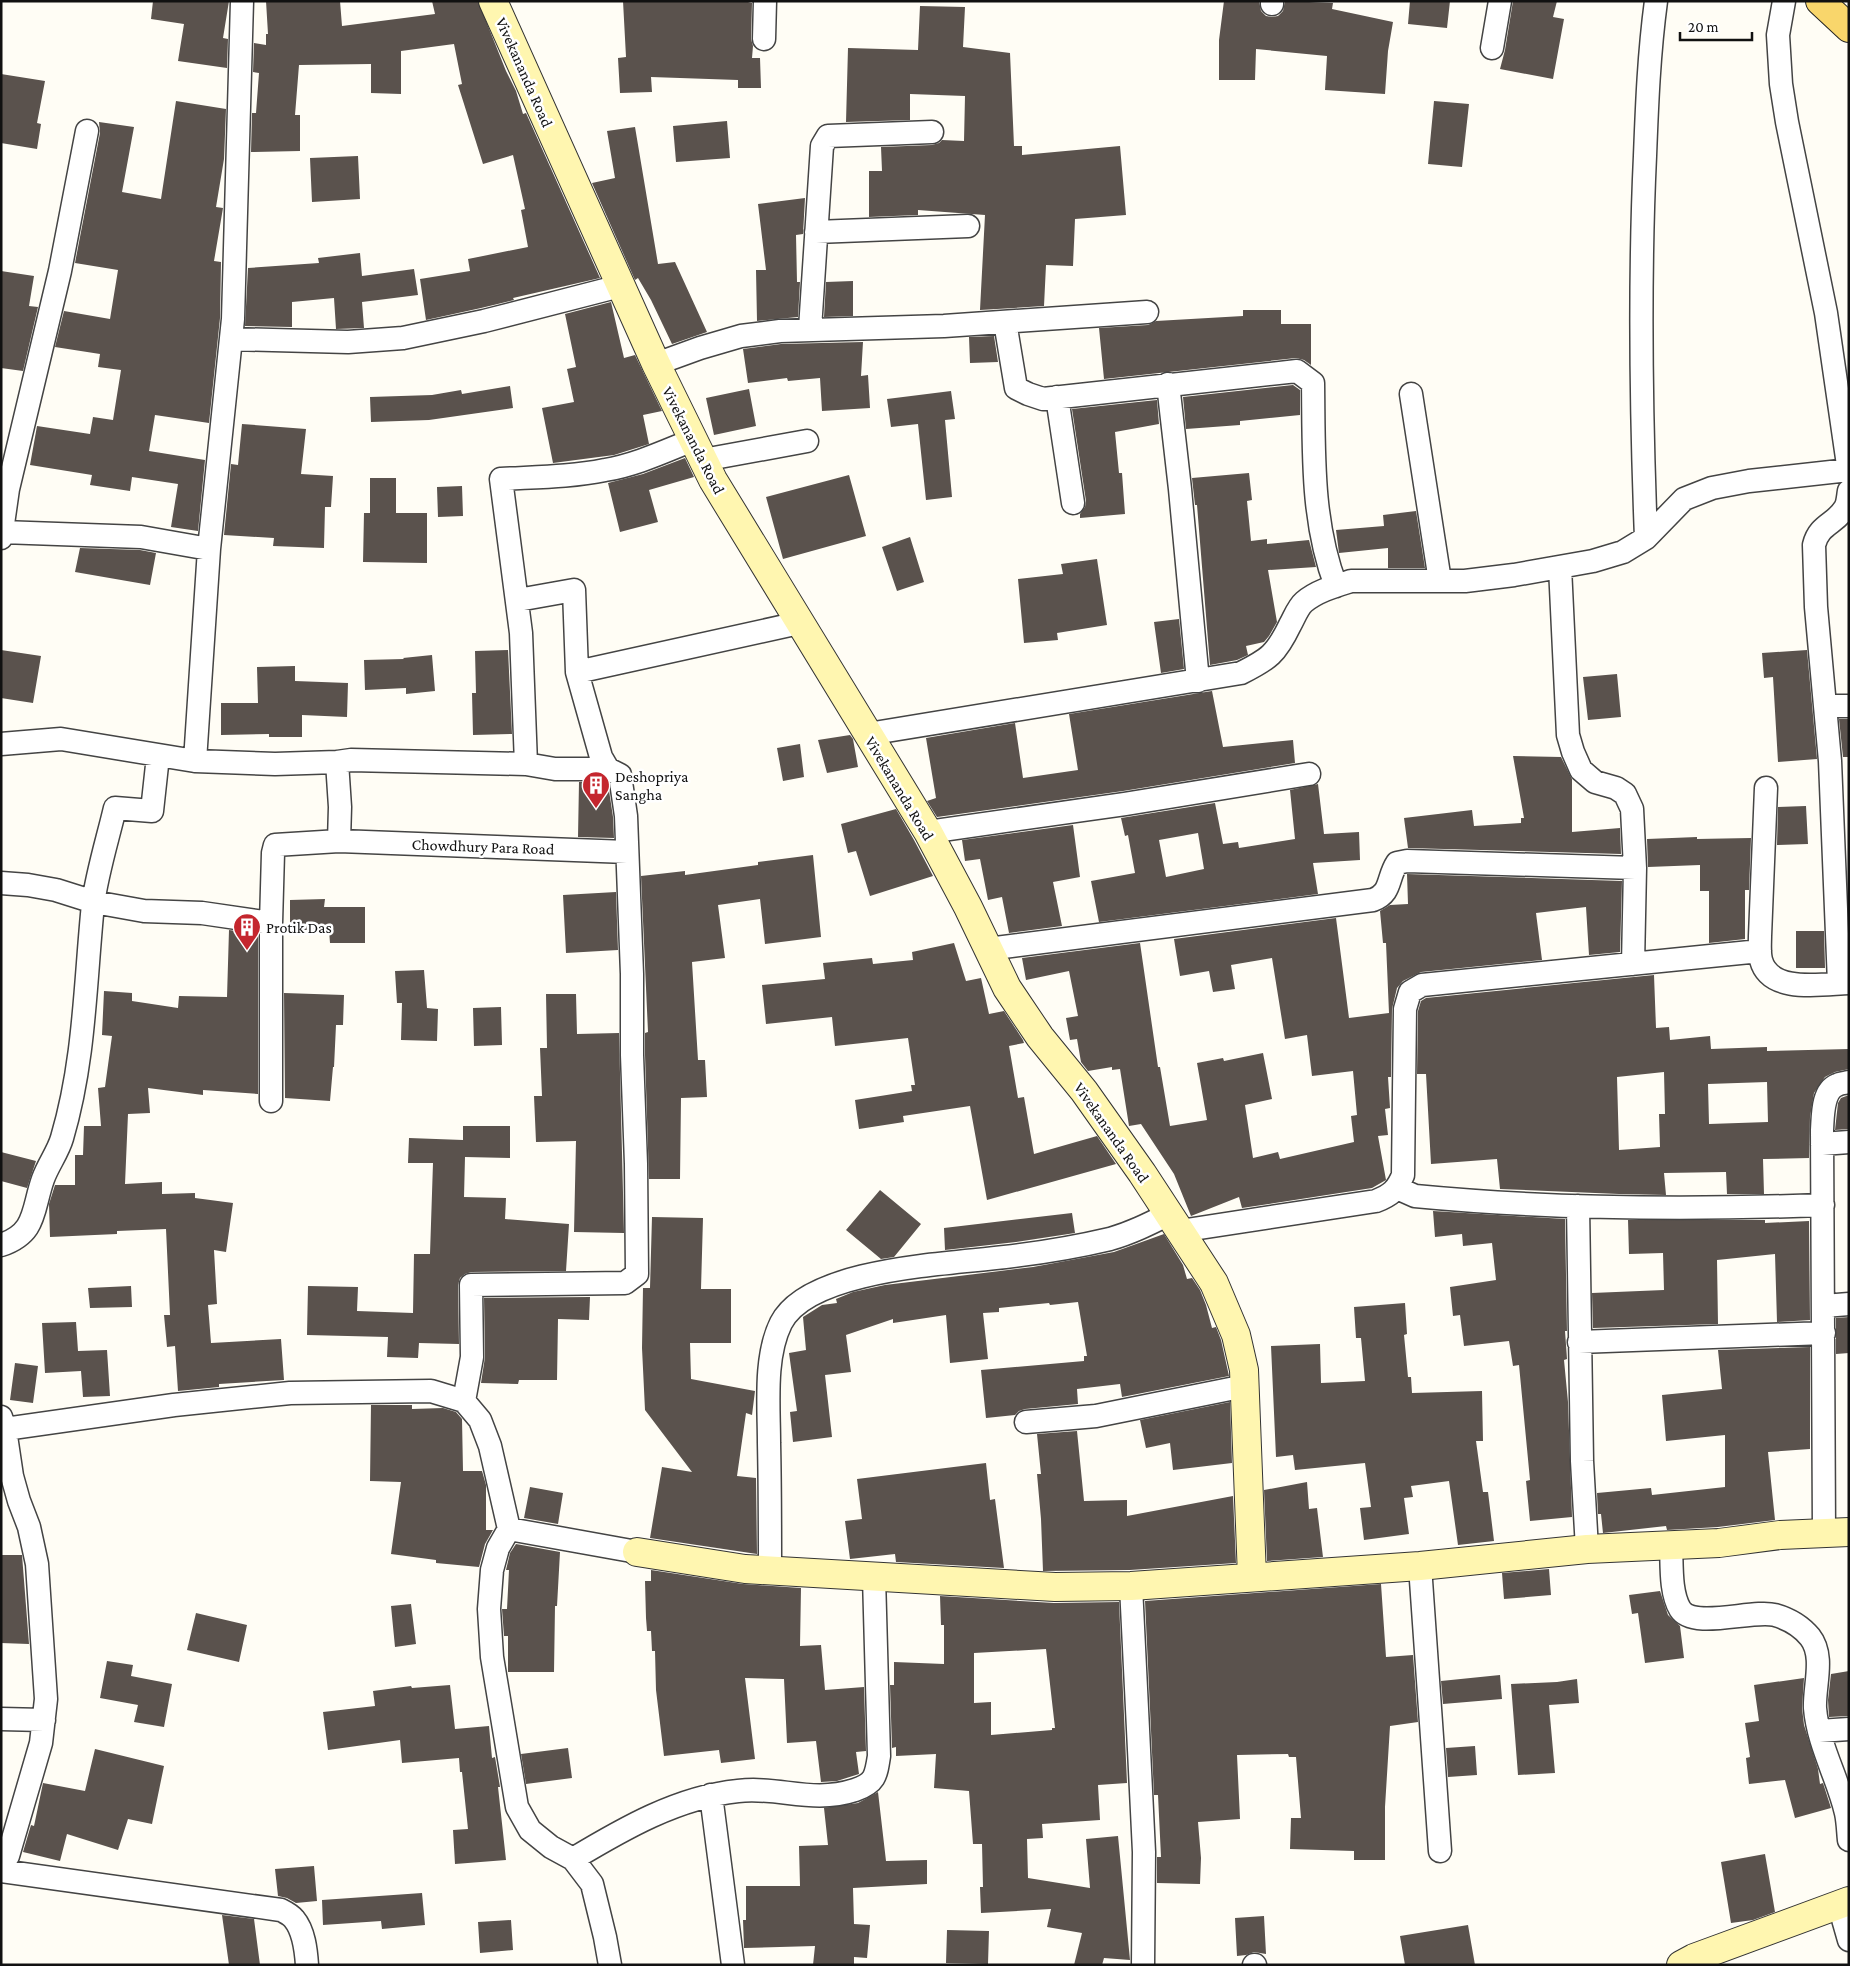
<svg xmlns="http://www.w3.org/2000/svg" width="1850" height="1966" font-family="'Crimson Pro',serif">
<rect width="100%" height="100%" fill="#fffdf5"/>
<path fill="#5a524d" fill-rule="evenodd" d="M153,1H229L223,38L228,39L227,68L178,61L184,24L151,19Z
M266,1H340L342,26L435,14L432,1H478L506,71L516,91L523,114L526,113L600,278L513,298L514,300L481,308L426,320L420,279L470,271L468,259L528,247L521,210L525,209L513,155L483,164L458,85L462,84L454,44L401,51V94L371,93V64L299,65L295,115H300V151L251,152L252,113H256L259,73L253,72L254,43L266,45V34H268Z
M623,1H744L752,3L751,39L753,46L752,58H760L761,88H738V80L651,77L652,92L620,93L618,58L626,57Z
M1224,1H1259L1261,11L1266,16L1272,17L1278,16L1283,11L1285,1L1333,3L1332,9L1393,22L1388,51L1385,94L1325,90L1327,56L1256,49L1255,80H1219V40Z
M1410,1H1450L1447,28L1408,24Z
M1513,1H1557L1553,17L1564,19L1553,79L1500,69L1505,50Z
M920,6L965,7L963,47L1010,53L1014,146H1022V155L1120,146L1126,215L1075,219L1073,266L1046,265L1044,306L980,310L985,215L918,210V215L869,217V171H882L881,147L932,145L939,143L942,140L964,141L965,96L910,94V120L846,122L848,48L918,50Z
M1,74L45,81L37,123L41,124L37,149L1,143Z
M176,101L226,109L224,159L216,207L223,208L214,261L221,262L220,318L209,423L155,415L149,451L205,460L198,531L171,527L178,484L132,477L130,491L90,485L92,475L30,465L37,426L90,434L93,417L113,420L121,370L98,367L100,354L55,347L64,311L110,319L118,270L75,263L100,133L99,122L134,127L122,192L161,199Z
M1434,101L1469,104L1462,167L1428,164Z
M727,121L730,158L676,162L673,126Z
M635,127L658,264L675,262L707,332L672,344L651,300L638,278L635,280L592,183L615,178L607,131Z
M358,156L360,199L312,202L310,158Z
M805,198L803,234L796,235L797,282H800L798,317L757,321L756,270H766L758,204Z
M360,253L362,276L414,269L418,295L362,302L364,328L336,329L334,298L292,302V327L245,326L248,268L319,263L318,258Z
M1,271L34,276L29,306L38,307L23,371L1,368Z
M853,281V316L824,317L826,282Z
M611,302L624,358L635,355L662,411L643,415L649,444L614,455L553,463L542,408L574,402L567,369L576,367L565,314Z
M1243,310H1281V324H1311V365L1304,360L1296,358L1104,379L1099,328L1148,325L1156,321L1243,316Z
M994,336L998,362L970,363L969,337Z
M863,342L861,376L868,375L870,408L822,411L820,378L788,381L787,378L748,383L743,349L781,344Z
M1293,385L1300,390V415L1240,421V425L1186,429L1183,397Z
M510,386L513,408L429,420L371,422L370,397L432,395L461,390L462,394Z
M749,389L756,426L714,435L706,398Z
M951,391L955,419L945,420L952,497L926,500L918,424L891,427L887,399Z
M1157,400L1159,424L1115,432L1119,473H1122L1125,514L1080,518V514L1085,507L1086,501L1072,409Z
M242,424L306,429L301,474L333,476L331,507H325L324,548L273,546L274,538L224,535L231,464L238,465Z
M685,458L694,477L649,490L658,522L620,532L608,483L643,474Z
M1249,473L1252,500L1247,501L1251,541L1267,539V544L1309,540L1316,567L1268,570L1277,622L1269,636L1264,642L1246,646L1248,655L1237,660L1210,665L1197,505H1195L1192,478Z
M849,475L866,536L783,559L766,497Z
M370,478H396V513H427V563L363,562L364,513H370Z
M462,486L463,516L438,517L437,487Z
M1416,511L1425,568H1388V548L1339,553L1336,530L1384,526L1383,515Z
M910,537L924,582L897,591L882,547Z
M80,548L140,550L156,553L150,585L75,572Z
M1097,559L1107,625L1057,633L1058,640L1024,643L1018,579L1063,574L1061,564Z
M1179,619L1184,669L1161,673L1154,622Z
M1,650L41,656L33,703L1,698Z
M508,650L512,734L473,735L472,693H476L475,651Z
M1807,650L1817,759L1778,762L1773,677L1764,678L1762,653Z
M432,655L435,691L406,694V688L365,690L364,660L404,659L403,658Z
M295,666V681L348,683L347,717L302,715V737H269V734L221,735V703H258L257,667Z
M1617,674L1621,717L1588,720L1583,677Z
M1212,691L1223,747L1293,740L1295,763L1123,791L937,817L927,801L936,798L926,738L1015,723L1023,778L1078,770L1069,714Z
M1839,719H1849V757H1843Z
M850,735L853,739L858,767L827,773L818,740Z
M800,744L804,777L783,781L777,748Z
M1513,756L1561,757L1572,779V832L1620,828L1621,854L1408,848L1404,818L1472,810L1474,826L1521,823V818H1524Z
M579,782H605L608,784L613,817L614,838L578,837Z
M1318,784L1324,834L1359,832L1360,860L1313,863L1318,894L1099,922L1091,881L1135,873L1128,835L1125,836L1121,818L1215,803L1223,844L1238,842L1239,848L1295,839L1290,790ZM1198,833L1204,869L1166,877L1159,840Z
M1806,806L1808,844L1777,845L1778,807Z
M896,809L914,840L933,876L870,896L856,851L848,853L841,824Z
M1073,825L1080,877L1053,882L1062,926L1009,933L1002,897L988,900L980,859L965,861L962,840Z
M1697,837V839L1751,838L1749,890H1745V939L1709,943V891H1700V865L1648,867L1647,839Z
M813,855L821,937L765,944L760,899L718,905L725,958L692,962L698,1060H705L707,1097L681,1098L680,1179H649L645,1055V1033L648,1032L641,876L685,871V875L758,865V862Z
M1407,874L1622,881L1620,952L1589,955L1586,907L1536,913L1542,960L1421,972L1403,981L1397,988L1392,1009L1391,1077H1388L1390,1108L1385,1109L1388,1135L1378,1136L1386,1180L1372,1188L1242,1208L1239,1197L1191,1216L1174,1174L1141,1124L1129,1126L1120,1069L1112,1070V1067L1088,1071L1081,1062L1077,1039L1070,1040L1066,1018L1078,1016L1069,971L1026,980L1022,958L1140,943L1158,1067H1160L1170,1126L1207,1120L1197,1063L1223,1058L1224,1061L1263,1053L1272,1099L1245,1105L1253,1158L1278,1152L1280,1159L1354,1142L1351,1116L1357,1115L1353,1071L1312,1076L1307,1035L1285,1039L1272,958L1231,965L1235,989L1213,992L1209,971L1180,976L1174,939L1336,918L1349,1018L1389,1013L1386,943H1383L1380,911L1390,905L1408,904Z
M616,892L618,950L566,953L563,895Z
M325,899L324,907H365V943H330L329,930H290V900Z
M229,930L258,934V1094L203,1090V1095L148,1088L150,1113L128,1114L125,1184L162,1182V1194L195,1193V1198L233,1203L226,1252L214,1250L217,1304L208,1305L211,1343L281,1339L284,1380L219,1384V1387L178,1391L175,1346L167,1347L164,1315H170L166,1229L117,1231V1234L50,1237L49,1204L55,1185H75V1155H83L84,1126H101L98,1088L105,1087L112,1036L102,1035L104,991L132,993V1001L178,1008L179,996L227,997Z
M1796,931H1824L1825,968H1796Z
M954,943L966,981L981,978L989,1014L1004,1011L1023,1040L1024,1043L1009,1046L1018,1098L1024,1097L1034,1154L1097,1136L1116,1164L987,1200L970,1106L903,1116L904,1122L859,1129L855,1100L912,1091L911,1085H915L908,1038L835,1046L832,1017L766,1024L762,985L825,979L823,963L872,958L873,964L913,960L912,952Z
M424,970L427,1008L438,1009L437,1041L401,1040L402,1003H397L395,971Z
M1654,975L1656,1028L1669,1027L1670,1040L1710,1036L1711,1049L1767,1047V1051L1849,1049V1069L1835,1072L1825,1077L1814,1093L1810,1117L1809,1158L1763,1159L1764,1194H1727L1726,1172L1664,1173L1666,1195L1619,1194L1500,1189L1497,1159L1431,1164L1426,1074H1417L1418,1011L1421,1001L1426,998ZM1664,1072L1665,1114H1659L1660,1147L1619,1150L1617,1077ZM1767,1082L1768,1122L1709,1124L1708,1084Z
M284,993L344,995L343,1025H336L334,1067H333L330,1101L285,1098Z
M546,994H576L577,1034L619,1033L624,1233L574,1232L576,1141L536,1142L534,1096H542L540,1048H547Z
M501,1007L502,1045L474,1046L473,1008Z
M1849,1095V1129L1835,1130L1838,1103L1841,1098Z
M463,1126H510V1158L465,1157L464,1197L506,1198L505,1219L569,1224L566,1271L471,1272L465,1274L460,1278L458,1285L459,1344L419,1343L418,1358L387,1357L388,1337L307,1335L308,1286L358,1287L357,1311L413,1313L414,1254H430L433,1163H408L409,1138L463,1140Z
M1,1152L36,1161L27,1188L1,1181Z
M880,1190L921,1224L894,1257L881,1259L846,1230Z
M1433,1211L1565,1219L1567,1331H1565L1567,1359L1564,1360L1568,1402L1572,1517L1530,1521L1526,1481L1530,1480L1519,1365L1513,1366L1509,1341L1464,1346L1460,1315L1453,1316L1450,1287L1496,1280L1492,1243L1463,1246L1462,1234L1435,1237Z
M1072,1213L1075,1233L1016,1242L945,1250L944,1228Z
M652,1217L703,1218L701,1289H731V1343H690L691,1379L755,1391L752,1415L746,1413L737,1476L756,1478L757,1554L650,1538L662,1467L692,1472L645,1410L642,1348L643,1288H650Z
M1628,1220H1765V1223L1809,1221L1810,1320L1777,1322L1775,1254L1717,1260L1718,1324L1593,1328L1592,1293L1664,1290L1663,1253L1629,1254Z
M1164,1234L1183,1265L1187,1279L1192,1278L1200,1290L1206,1305L1212,1328L1216,1327L1221,1340L1229,1376L1122,1397L1120,1384L1077,1389L1078,1404L1025,1409L1019,1411L1015,1415L986,1418L981,1370L1084,1361V1356H1087L1078,1302L1050,1305L1049,1303L999,1308V1312L983,1313L988,1359L950,1363L946,1315L893,1323V1319L846,1335L851,1372L825,1375L832,1437L793,1442L790,1412L797,1411L789,1353L806,1350L803,1317L822,1305L837,1303L836,1299L853,1292L885,1285L1033,1267L1114,1252Z
M131,1286L132,1307L90,1308L88,1288Z
M590,1297L589,1320L558,1319L557,1380H519L518,1384L481,1383L485,1357L484,1298Z
M1405,1303L1407,1334L1404,1335L1408,1377H1411L1412,1393L1482,1391L1483,1441H1476L1483,1492H1488L1494,1541L1458,1545L1449,1481L1411,1486L1413,1497L1404,1498L1409,1534L1364,1540L1360,1508L1371,1507L1365,1463L1295,1470L1293,1455L1276,1457L1271,1346L1320,1344L1321,1383L1365,1381L1361,1338H1356L1354,1307Z
M1849,1317V1353L1836,1354V1318Z
M76,1322L78,1351L107,1350L110,1396L83,1397L81,1371L45,1373L42,1323Z
M1810,1347V1449L1768,1452L1775,1520L1718,1527L1667,1530L1666,1526L1603,1533L1601,1514H1598L1597,1493L1651,1488L1652,1495L1725,1487V1435L1666,1441L1662,1395L1722,1389L1718,1350Z
M15,1363L38,1366L33,1403L10,1400Z
M1230,1402L1232,1463L1173,1470L1170,1443L1146,1448L1140,1420Z
M371,1405H412V1409L443,1408L456,1412L462,1419L463,1471H482L486,1485V1530H493L485,1544L479,1567L436,1563V1560L391,1554L401,1482L370,1481Z
M1077,1431L1084,1501L1127,1500V1516L1233,1496L1236,1563L1130,1570L1043,1571L1041,1519L1037,1474H1041L1037,1434Z
M986,1463L990,1500L995,1499L1004,1568L896,1562L895,1554L850,1559L845,1521L862,1519L857,1479Z
M1307,1482L1309,1509L1317,1508L1323,1557L1267,1561L1264,1490Z
M530,1487L563,1493L558,1524L524,1518Z
M516,1544L560,1552L557,1606H555L554,1672H508V1636H504L502,1609H507L509,1570H506L510,1553Z
M1,1555H22L29,1644L1,1643Z
M1549,1569L1551,1595L1504,1599L1502,1573Z
M651,1570L743,1584L801,1588L800,1646L821,1645L825,1690L864,1687L866,1751L856,1752L859,1774L837,1781L821,1782L816,1741L787,1743L784,1679L745,1678L755,1759L721,1763L719,1750L664,1756L656,1690L655,1651H652L651,1631H647L646,1618L645,1581H651Z
M1381,1584L1386,1657L1413,1655L1418,1722L1390,1726L1385,1807V1860H1354V1851L1290,1849L1291,1818H1301L1296,1757H1289L1288,1754L1237,1755L1240,1819L1198,1822L1201,1858L1200,1884L1157,1883V1857H1161L1158,1795H1154L1145,1601Z
M1660,1591L1668,1615L1680,1626L1684,1658L1645,1663L1638,1613L1632,1614L1629,1595Z
M940,1596L1054,1603L1119,1602L1127,1783L1098,1785L1100,1820L1042,1824L1043,1838L1027,1839L1028,1878L1090,1888L1086,1839L1118,1836L1130,1960L1104,1958L1102,1965H1074L1082,1933L1047,1927L1051,1909L981,1913L980,1887H983L982,1844H973L969,1791L934,1788L936,1754L896,1756V1747L892,1748L890,1685H894V1662L944,1664V1625H941ZM1046,1649L1055,1728H1052V1730L991,1735V1702L974,1703V1653Z
M411,1604L416,1644L395,1647L391,1606Z
M196,1613L247,1625L239,1662L187,1650Z
M107,1661L133,1665L131,1676L172,1684L164,1727L134,1722L138,1705L100,1698Z
M1849,1671V1716L1829,1717L1828,1700L1831,1674Z
M1500,1675L1502,1699L1443,1704L1441,1681Z
M1804,1678L1802,1708L1804,1725L1818,1769L1820,1784L1823,1783L1831,1808L1795,1818L1785,1780L1749,1784L1746,1758L1750,1757L1745,1723L1759,1721L1754,1685Z
M1577,1679L1579,1703L1549,1705L1555,1773L1518,1775L1511,1684L1557,1682Z
M450,1685L455,1729L489,1726L492,1758L495,1757L500,1787H498L506,1860L455,1864L453,1830L468,1829L462,1772H460L459,1758L402,1763L400,1740L328,1750L323,1712L375,1706L373,1691L411,1686L412,1688Z
M1475,1746L1477,1775L1448,1777L1446,1748Z
M568,1748L572,1778L526,1784L521,1754Z
M95,1749L164,1766L152,1824L128,1819L118,1850L67,1834L60,1861L23,1852L31,1825L34,1826L43,1783L85,1791Z
M878,1792L886,1861L927,1860V1884L853,1888L854,1924L870,1925L867,1958L854,1957V1965H813L815,1946L744,1948L743,1920H746V1886H800L799,1846L828,1845L824,1808L858,1803Z
M1765,1854L1775,1912L1753,1920L1731,1923L1721,1862Z
M314,1866L317,1901L296,1903L287,1898L278,1896L275,1869Z
M422,1893L425,1925L382,1929L381,1921L323,1925L322,1900Z
M222,1915L254,1919L260,1965H229Z
M1264,1916L1266,1954L1254,1952L1246,1955L1237,1956L1235,1918Z
M511,1920L513,1950L480,1953L478,1922Z
M1468,1925L1475,1965H1405L1400,1936Z
M947,1930L989,1931L988,1964L946,1963Z"/>
<g fill="none" stroke-linecap="round" stroke-linejoin="round">
<g stroke="#444" stroke-width="25">
<path id="street" d="M1784,1L1778,35L1781,84L1787,122L1826,313L1849,472
M1272,4V1
M764,39L765,1
M1492,48L1500,1
M816,232L968,226
M1005,322L1016,388L1028,394L1043,399L1297,371L1313,383C1314,451 1311,521 1336,586
M810,329L822,146L828,136L932,132
M231,339L348,342L403,338L484,321L620,286
M656,364L700,348L741,336L780,331L944,326L1147,312
M1168,384L1180,489L1198,681
M1411,394L1440,581
M1057,397L1073,503
M703,460L807,441
M2,532L141,537L209,549
M1,538L8,489L60,271L87,131
M1646,538C1641,410 1639,283 1645,156C1647,104 1649,53 1656,1
M1560,567L1568,735L1573,752L1581,770L1595,782L1616,788L1625,794L1632,809L1635,868L1633,964
M518,600L574,590L577,672L601,757L608,769
M577,672L799,623
M1826,706H1849
M868,734L1241,673C1269,659 1276,654 1290,625C1294,618 1298,607 1304,602C1317,591 1335,586 1351,581H1465L1514,575L1593,561L1623,552L1646,538L1684,499L1712,488L1749,481L1849,470
M1,744L61,739L195,761L275,764L337,762L351,760L526,764L555,769H608L620,775L626,816L632,974V1055L636,1164L637,1274L625,1283L471,1285L472,1357L464,1401
M195,761L209,549L233,319L242,1
M526,764L521,633L501,479C536,477 571,477 605,470C636,465 665,451 693,440
M1766,788L1760,936C1760,943 1759,952 1761,960C1770,994 1822,984 1849,983
M928,832L1125,804L1309,774
M339,841L627,852
M1,883L28,885L56,890L94,902L144,911L202,913L271,923
M988,949L1373,900C1392,893 1387,878 1397,863L1407,861L1635,868
M1839,983L1830,761L1816,607L1814,545C1819,524 1836,524 1845,508C1848,503 1848,496 1849,491
M271,1101V923L273,853L275,845L339,841L340,807L337,762
M1822,1144L1849,1142
M1397,1188L1415,1196C1550,1209 1687,1210 1823,1205
M1578,1206L1582,1461L1587,1549
M1180,1231L1376,1201C1391,1195 1397,1190 1403,1175L1405,1009L1410,992L1422,985L1760,951
M1,1245C37,1233 32,1210 43,1179C48,1165 58,1152 62,1138C85,1060 85,983 93,904C97,873 108,838 115,808L152,811L158,756
M1824,1306L1849,1304
M1579,1342L1824,1333
M1,1417L5,1429L174,1405L290,1393L431,1391L464,1401L480,1420L490,1446L509,1529
M1026,1422L1096,1416L1245,1386
M1824,1533L1822,1130C1823,1116 1822,1091 1837,1085C1840,1083 1845,1083 1849,1082
M1671,1545C1672,1565 1670,1592 1680,1609C1693,1630 1753,1609 1775,1615C1789,1619 1801,1626 1810,1637C1825,1656 1814,1686 1815,1708C1818,1745 1838,1778 1846,1813C1848,1822 1848,1831 1849,1840
M1420,1566L1440,1851
M770,1571C770,1528 770,1485 769,1443C769,1406 764,1357 781,1323C809,1268 950,1264 1005,1257C1040,1253 1076,1247 1110,1239C1131,1233 1149,1224 1169,1214
M1131,1586L1144,1852L1143,1965
M1,1719L44,1720
M1819,1731L1849,1729
M711,1795L733,1965
M573,1859C623,1829 678,1797 738,1791C779,1786 812,1804 855,1790C875,1783 876,1776 879,1756L874,1577
M1,1864L8,1856L41,1743L46,1699L37,1564L29,1527L19,1501L12,1476L5,1429
M1,1871L281,1910C285,1912 291,1915 294,1919C304,1931 306,1950 307,1965
M1839,1905L1849,1940
M610,1965L605,1937L592,1884L573,1859L551,1847L530,1830L517,1807L492,1657L489,1609L492,1570L498,1548L509,1529L637,1552
M1254,1965H1255"/>
</g>
<g stroke="#333" stroke-width="30">
<path id="secondary" d="M493,1L656,364L713,480L928,832L968,907L1007,988L1040,1037L1084,1091L1142,1173L1214,1283L1236,1335L1244,1370L1252,1577
M637,1552L745,1569L1055,1587L1131,1586L1420,1566L1587,1549L1719,1543L1780,1535L1849,1532
M1681,1965L1694,1958L1849,1901"/>
</g>
<g stroke="#222" stroke-width="30">
<path id="primary" d="M1820,1L1849,28"/>
</g>
<use href="#street" stroke="#fff" stroke-width="22"/>
<use href="#secondary" stroke="#fff6b0" stroke-width="28"/>
<use href="#primary" stroke="#f9d66b" stroke-width="28"/>
</g>
<defs>
<g id="building-pin" transform="scale(1.4375)"><path d="M0 17L-7.5 6A9.5 9.5 0 1 1 7.5 6Z" fill="#c4262e" stroke="#fff"/><path d="M-4-6H4V6H1V3H-1V6H-4ZM-2.5-4.3h1.7v1.8h-1.7ZM.8-4.3h1.7v1.8H.8ZM-2.5-1h1.7V.8h-1.7ZM.8-1h1.7V.8H.8Z" fill="#fff"/></g>
</defs>
<g fill-rule="evenodd">
<use href="#building-pin" x="596" y="785"/>
<use href="#building-pin" x="247" y="927"/>
</g>
<g text-anchor="middle" stroke-width="5" stroke-linejoin="round" paint-order="stroke">
<g font-size="16" fill="#111" stroke="#fff">
<text transform="translate(525 72) rotate(66)" y="6">Vivekananda Road</text>
<text transform="translate(694 440) rotate(63)" y="6">Vivekananda Road</text>
<text transform="translate(900 788) rotate(59)" y="6">Vivekananda Road</text>
<text transform="translate(483 846) rotate(2)" y="6">Chowdhury Para Road</text>
<text transform="translate(1112 1132) rotate(55)" y="6">Vivekananda Road</text>
</g>
<g font-size="16" fill="#111" stroke="#fff" text-anchor="start">
<text x="615" y="782">Deshopriya<tspan x="615" dy="18">Sangha</tspan></text>
<text x="266" y="933">Protik Das</text>
</g>
</g>
<rect width="1850" height="1966" fill="none" stroke="#111111" stroke-width="5"/>
<path d="M1680 32v8h72v-8" fill="none" stroke="#111111" stroke-width="2.5"/>
<text x="1688" y="32" font-size="15" fill="#111111" stroke="#ffffff" stroke-width="4" paint-order="stroke">20 m</text>
</svg>
